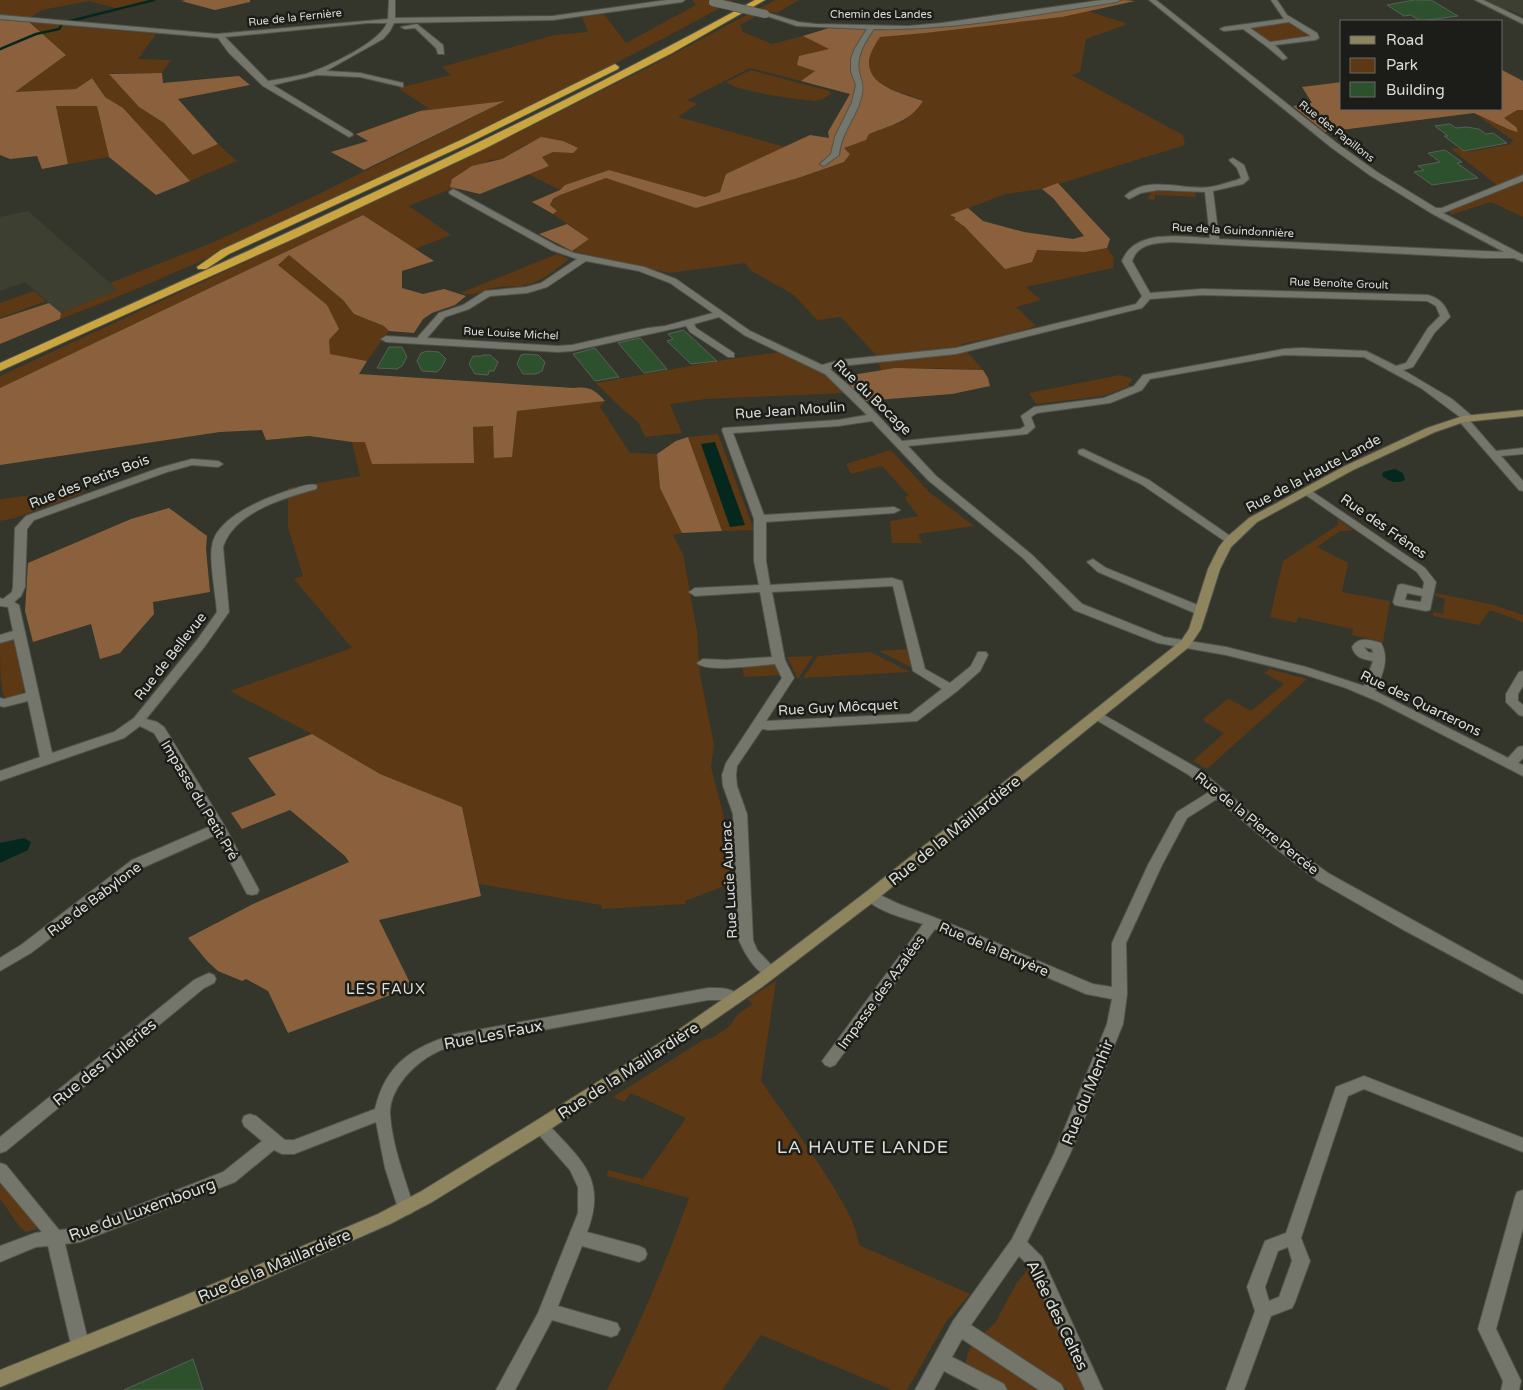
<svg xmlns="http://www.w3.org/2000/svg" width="1523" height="1390" font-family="'Varela Round',sans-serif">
<rect width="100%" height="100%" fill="#34362c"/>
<path fill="#3d4030" d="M1484,0H1523V16L1510,10L1501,9Z
M28,211L110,283L117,290L61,313L25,282L0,291V217Z"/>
<path fill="#5c3814" d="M0,0H151L123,10L89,1L42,10L24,22L0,20Z
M692,0H734C610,69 483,130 354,190C258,235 160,282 60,319L61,313L117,290L110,283L209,244L319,194L503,102L420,111L428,108L398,88L451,75L442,67L554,35L588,32L582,17L604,14L626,43L696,5Z
M775,0H799L777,13L766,11L740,25L743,32L772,44L803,36L830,49L815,71L801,81L750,68L687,100L697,104L678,117L785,147L726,174L720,192L705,197L609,170L565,185L560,190L528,174L549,166L542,157L553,152L573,153L527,144L502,159L490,160L450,186L453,188L409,206L451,235L415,249L363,215L0,388V376L457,163L651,66Z
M1088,11L1128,24L1086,39L1080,72L1072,75L1183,135L1185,145L1042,189L1005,194L951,215L965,227L1036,250L1085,252L1107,248L1114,258L1113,268L1026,287L1041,300L1016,307L1036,326L1007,335L961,344L983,370L933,368L881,370L875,354L841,317L817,320L794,295L750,270L745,263L669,273L572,251L589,239L553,214L557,211L550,205L553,200L560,195L606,178L696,208L798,178L844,162L850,154L843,148L866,140L869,134L904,121L923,101C905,92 868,88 869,62C869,54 876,43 879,37L1062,17Z
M29,22L156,34L138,59L171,60L162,73H110L139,107L164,123L193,155L218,144L237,161L190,181L123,108L105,97L92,78L77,89L14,92L66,55Z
M1276,23H1294L1312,36L1270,42L1249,29L1250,27Z
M751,70L829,91L831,94L823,99L815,101C797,99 737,92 726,82Z
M56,106H97L109,157L68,164Z
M1523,106V175L1497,185L1451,149L1459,148L1467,152L1512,144L1510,142L1514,141L1474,113Z
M1523,181V217L1491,202L1450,215V211Z
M1153,189H1165L1166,192H1174V190L1195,191L1196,197L1155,195V200L1147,199Z
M557,254L569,259C554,271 541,283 521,286C512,287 503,286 494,288C478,291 477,297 460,293Z
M289,255L343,300L354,314L384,326L389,331L367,361L330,354L329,340L278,264Z
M34,291L46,301L0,318V303Z
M780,352L822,372L846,393L706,399L670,404L682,433L645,437L638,422L622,409L596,383L729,359Z
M1120,375L1133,379L1128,384L1130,389L1127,387L1103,396L1036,404L1029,393Z
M605,401L600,407L630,453L657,454L660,488L682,533L673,535L683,554L697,631L700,675L714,745L711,767L727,829L732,883L685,901V904L602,909L601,905L479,884L462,807L380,774L312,734L230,691L352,648L294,579L303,576L288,528V488L360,476L352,442H365L474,462L473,427L493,425L517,411Z
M718,434L754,530L722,531L688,437Z
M891,450L929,492L974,526L918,534L922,543H892L890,521L918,516L904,497L909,496L882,466L851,474L846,464Z
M82,489L83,492L81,494L15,518L0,521V499Z
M1338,519L1353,530L1340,531L1317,547L1348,563L1342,592L1390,601L1383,642L1352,635L1353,629L1298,617L1296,623L1270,617L1283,561L1338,525Z
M1435,593L1494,605L1523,615V622L1490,610L1479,625L1433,616L1434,612L1443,614L1445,599L1435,596Z
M11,640L15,641L24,690L22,693L5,698C0,691 0,655 0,643Z
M910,649L915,669L879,651Z
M870,652L910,672L803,678L818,656Z
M813,656L798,679L787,657Z
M777,663L781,675L744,677L742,665Z
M1270,669L1307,679L1207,769L1193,761L1224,733L1205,722L1203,719L1225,701L1229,699L1251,711L1284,684L1264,673Z
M776,981L761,1081C787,1118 814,1154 837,1193C847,1210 856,1225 859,1245L970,1294L946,1322L907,1390H892L761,1335L722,1390H607C639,1327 665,1265 689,1198L607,1176L608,1170L643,1179L686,1118L631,1093L624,1102L613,1097L703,1040L712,1038L729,1027L738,1014L753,1004L747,999Z
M0,1184L40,1228L26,1232C15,1225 9,1209 0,1199Z
M1030,1267L1034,1275L1085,1390H1068L1025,1366L982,1335L995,1323L1016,1284Z
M974,1343L1040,1390H1008L965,1366L968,1352Z"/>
<path fill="#8a613c" d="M186,0H250V2L215,10L181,1Z
M1124,0L1135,1L1062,17L925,33L880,37C876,43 869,54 869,62C868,87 905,94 923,101C910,122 891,125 869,134L866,140L844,148L850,154L844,162L798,178L696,208L606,178L560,195L553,199L550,205L557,211L553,214L532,202L560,190L565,185L609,170L705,197L720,192L726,174L810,135L829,138L828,132L850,94L801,81L815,71L797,65L799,56L829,49L803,36L829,28L879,30L933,27Z
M0,20L29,22L66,55L15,92L76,89L92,78L105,97L123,108L190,181L156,195L109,157L97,106H56L68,164L42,169L37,156L10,159L0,155Z
M1502,70L1523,81V110H1517L1504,118L1516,127L1518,132C1512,132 1482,116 1474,113L1325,132L1293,106L1312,103L1302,87L1342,82V109H1502Z
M162,73L163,83L239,76L250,85L178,99L218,144L193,155L164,123L139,107L109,74Z
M505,101L364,170L331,152L368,141L356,134L420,111Z
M541,137L563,141L578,148L573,153L553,152L542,157L549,166L480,194L450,187L452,179L472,166L502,159Z
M1058,183L1110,239L1107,248L1085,252L1037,250L1032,262L1005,269L965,227L954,219L956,218L950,215L968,208L983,221L1024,232L1073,239L1084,236L1053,198L1042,189Z
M363,215L434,261L402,271V288L423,294L444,289L466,296L455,305L432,313L423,319L414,333L389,331L384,326L354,314L343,300L289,255L278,265L327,305L339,329L329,340L330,354L367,361L359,374L574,388C589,386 595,390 605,401L517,411L512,457L494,458L493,426L473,427L474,463L372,464L365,442H352L309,436L266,440L262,430L220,432L0,465V388Z
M567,224L589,239L572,251L539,234Z
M49,303L61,313L60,319L0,344V319Z
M895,368L983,370L988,378L990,386L952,394L864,401L846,384V376Z
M688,437L722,531L682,533L660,488L657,454L676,441Z
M169,508L207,536L206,549L210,592L153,602L154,614L120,653L100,659L91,624L33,642L25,611L28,563L131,519Z
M312,734L380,774L462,807L481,896L379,920L412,987L288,1033L268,991L246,979L242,981L218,971L208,962L188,938L253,904L349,862L345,856L290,810L242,829L231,813L276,795L248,758Z"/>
<path fill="#04281e" d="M715,442L745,525L730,527L701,444Z
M1395,469L1403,473L1405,480C1396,484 1390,482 1382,476L1383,472Z
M24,838L31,842L28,850L0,863V843Z"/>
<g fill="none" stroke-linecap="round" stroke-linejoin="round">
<path stroke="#04281e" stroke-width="2.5" d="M66,22L154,0
M0,49L36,34L59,29L61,26"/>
</g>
<path fill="#2d512c" stroke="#586057" d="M1414,0H1431L1458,16L1420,21L1411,15L1404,16L1387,5Z
M1450,124L1456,128L1466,127L1479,129L1486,134L1493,133L1507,143L1464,151L1444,136H1448L1435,126Z
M1445,150L1462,162L1457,163L1478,178L1432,185L1414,172L1424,170L1418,166L1440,162L1428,153Z
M683,330L686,332L717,361L691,364L667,341L673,339L668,334Z
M640,338L650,349L667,369L644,373L618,343Z
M389,347H402L407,357L402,366L397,369L377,368Z
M595,348L619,377L595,381L573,354Z
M427,351L439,352L446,359L441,368L437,372L422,371L417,361L421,353Z
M526,354L538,355L545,362L542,371L536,374H523L517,364L521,355Z
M483,355H490L498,362L494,371H489L488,375L475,374L469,364L473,356H482Z
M193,1359L203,1390H124Z"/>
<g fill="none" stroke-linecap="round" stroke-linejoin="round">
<g stroke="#51534b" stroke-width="2">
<path id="street" d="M389,0H395V18L553,16L667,0H685L682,2L553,20L394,23L390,31L383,39L326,71L360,73L403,83V87L360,77L317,75L273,85L352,133L353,135L349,137L263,86L229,53L218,38L0,19V15L217,34L388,19ZM368,23H387C379,43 327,67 306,74C293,77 280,79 268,81L225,37Z
M1102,0H1120L1117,2C1037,14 955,31 874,29C865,42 856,56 859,72C861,80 864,85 862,94C858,116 841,132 839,155L824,166L820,164L831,154L835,137L852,102L856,85L851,72V59L855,48L867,29L797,26L761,14L765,12L798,22L816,24L908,26L942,23Z
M1149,0H1156L1338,144L1377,172L1436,208H1442L1523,175V181L1443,213L1523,255V262L1514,258H1484L1172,242C1156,243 1138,243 1132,261L1150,293L1202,289L1428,295C1441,299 1445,305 1450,317L1435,332L1413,367L1403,370L1452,399L1472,416L1473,418L1470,421L1496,451L1523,448V454L1501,456L1523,481V491L1519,490L1459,421L1458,419L1460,417L1421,388L1364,357L1284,355L1150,379L1142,390L1110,403L1037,413L1031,417L1035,427L1027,434L908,446L936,476L1031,554L1082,604L1164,637L1226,647L1306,667L1364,686L1373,661C1363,659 1355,658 1352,647C1359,636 1370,640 1381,643C1390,659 1382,676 1375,691L1508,758L1518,747L1523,746V758L1518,763L1523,765V776L1379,702L1346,688L1303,674L1226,655L1158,643L1074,610L1023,558L928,480L872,421L838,426L733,433L764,515L894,507L900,510L894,513L766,522V561L770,585L892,578L902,581L925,669L950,683L971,666L978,652H986L988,655L980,671L956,692L917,721L769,730L762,729L737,766L736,775L737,786L747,814L753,940L757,950L778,972L776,976C760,981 744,953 739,940L733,814L723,786L722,775L726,763L782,678L775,664C760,665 705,673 697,663L703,659L726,660L772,657L760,592L695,596L689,592L695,588L759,585L754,561V519L722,430L723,428L838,420L867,415L825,374L744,335L719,317L694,324L696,328L734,353V357H728L690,332L686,326L572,351L558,352L386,342L381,339L386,336L417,338L439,313L463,305L485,291L526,287L541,283L577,259L551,250L450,194L449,192L453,189L557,246L574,253L644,267L676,279L750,331L822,365L840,360L956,348L1136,304L1142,296L1122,261C1135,228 1182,237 1210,238L1205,192L1158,190L1141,193L1129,199L1125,196C1148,174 1183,191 1210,187C1219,186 1228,182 1237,180L1241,178L1237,168L1229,160L1233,158L1244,165L1249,179L1243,184L1213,191L1219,239L1504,252L1431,213L1371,176L1332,148ZM586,261L639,271L670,283L713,313L665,326L648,328L572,345L558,346L427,338L445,317L469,309L490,296L527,293L547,287ZM1202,295L1427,301L1436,306L1440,316L1428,328L1406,363L1396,366L1366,351L1302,348L1284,349L1143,375L1134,386L1104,398L1034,407L1021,416L1025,426L1020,429L902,441L856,392L830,369L841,366L956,354L1142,308L1150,299ZM893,586L913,671L942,689L910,714L766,721L794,678L785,660L772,592ZM1364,647L1372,649L1373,653L1368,652Z
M1271,0H1277L1287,15L1317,33L1319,38L1315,40L1275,45L1287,58L1283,60L1266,46L1243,29L1224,31L1220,29L1224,27L1284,19ZM1289,22L1311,36L1270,42L1250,28Z
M1475,0H1483L1523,19V24Z
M417,24L443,45L444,54H438L436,48L415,28L405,29L401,27Z
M1083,449L1149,480L1236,540L1230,543L1226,542L1141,484L1079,454L1078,452L1079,450Z
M192,459L218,461L223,464L218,467L192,465L167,472L34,520L27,529L25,587L21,596L14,602L19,605L52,753L114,732L134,718L197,640L217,612C216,596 209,561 212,546C216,517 265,498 290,490C298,488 308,483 316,485L317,487L316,489C284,498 234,512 223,547L229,612L205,646L146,719L157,722L164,727L224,825L259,890L257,894L252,895L247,894L216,835L142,868L31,953L0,971V958L21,945L132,860L211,826L154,733L140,726L124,738L0,781V771L40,757L28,701L4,707L0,706V698L4,699L26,693L14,639L0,643V635L13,631L8,607L0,606V598L3,599L12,592L13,587L15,528L26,516L159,468Z
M1307,488L1425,568L1436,582L1430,610L1426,611L1395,605L1393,602L1398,585L1402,584L1423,589L1424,582L1417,572L1303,493L1302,491ZM1407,593L1422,596L1421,602L1405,600Z
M1093,559L1106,568L1205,608L1207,611L1201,615L1197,614L1098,572L1087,562Z
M1523,671V686L1518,694V701L1523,705V716L1519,715L1506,702V694L1519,672Z
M1097,711L1199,769L1284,841L1328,873L1523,981V994L1400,928L1318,881L1274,847L1217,799L1187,818L1162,865L1126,943L1127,994L1123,1024L1070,1154L1027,1242L1042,1257L1103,1390H1085L1030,1267L1019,1256L971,1325L1061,1384L1064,1390H1039L962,1339L952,1357L1004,1384L1007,1390H980L944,1371L934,1390H915L953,1321L1012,1239L1054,1154L1107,1024L1112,999L1086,994L935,929L835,1065L830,1067L825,1065L822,1061L825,1057L923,924C907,919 872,910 864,896L866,892C875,890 894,903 904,906C968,929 1030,958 1093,984L1112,987V943L1148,865L1177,812L1209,792L1189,775L1093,718L1091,715L1093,712Z
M209,973L214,975L216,979L214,983L204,988L6,1151L0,1153V1137L194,980Z
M708,988C720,988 735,987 741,999L739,1003L734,1005L723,1000H708L455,1046C449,1048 442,1049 437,1052C415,1062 389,1089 390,1114C392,1146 405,1178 414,1208L412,1213L406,1215L400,1213L398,1208L385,1168L376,1122L294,1154H282L274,1150L235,1182L80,1242L65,1244L89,1345L86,1351L80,1353L74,1351L71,1345L48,1246L36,1247L0,1262V1246L35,1233L42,1232L0,1182V1163L6,1165L59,1230L80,1228L223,1172L262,1141L244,1126L242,1121L244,1116L250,1114L256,1116L285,1140H294L375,1109C386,1063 413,1047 455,1034Z
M1364,1076L1523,1138V1152L1364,1089L1348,1096L1301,1238L1310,1261L1295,1302L1292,1308L1271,1316L1244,1390H1226L1255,1311L1247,1287L1263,1246L1265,1241L1286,1233L1336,1087ZM1288,1247L1292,1261L1279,1297L1269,1301L1265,1287L1278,1251Z
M540,1120L546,1122C580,1159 608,1178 587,1232L639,1246L645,1249L647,1254L645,1259L639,1262L582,1246L558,1306L617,1323L620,1329L617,1335L611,1337L552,1320L515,1390H496L538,1313L578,1213V1187L570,1170L532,1127L534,1122Z
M1523,1190V1228L1496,1329L1521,1381L1519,1390H1501L1503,1381L1478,1329L1515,1197L1517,1192Z"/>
</g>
<g stroke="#51534b" stroke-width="2">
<path id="secondary" d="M1523,410V416L1464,422L1435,432L1353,470L1257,522L1231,547L1220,569L1201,629L1189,647L876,900L762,987L671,1050L546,1132L432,1202L390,1224L235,1292L0,1387V1370L223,1280L378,1214L420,1192L534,1122L661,1042L752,979L866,892L1181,641L1189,629L1208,569L1219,547L1226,538L1249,518L1345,466L1427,428L1463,416Z"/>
</g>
<g stroke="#51534b" stroke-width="2">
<path id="highway" d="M755,0H765L672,53L484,149L293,239L0,371V363C255,248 510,135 755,0Z
M615,64L619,67L618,69L469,143L229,254L206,269H198L197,267L221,250L463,139Z"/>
</g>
<use href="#street" fill="#74766b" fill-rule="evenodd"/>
<use href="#secondary" fill="#8e845e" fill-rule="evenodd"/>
<use href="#highway" fill="#cba640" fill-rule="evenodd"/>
<g stroke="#51534b" stroke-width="9" stroke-linecap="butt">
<path id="street-bridge" d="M713,2L765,14"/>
</g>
<use href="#street-bridge" stroke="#74766b" stroke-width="8"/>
</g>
<g text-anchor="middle" stroke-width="5" stroke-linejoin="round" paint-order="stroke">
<g font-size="11" fill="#dbddd7" stroke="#1c1d18">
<text x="881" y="18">Chemin des Landes</text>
<text transform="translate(295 17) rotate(-6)" y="4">Rue de la Fernière</text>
<text transform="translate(1337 131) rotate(38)" y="4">Rue des Papillons</text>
<text transform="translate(1233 230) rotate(3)" y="4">Rue de la Guindonnière</text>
<text transform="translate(1339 283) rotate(2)" y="4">Rue Benoîte Groult</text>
<text transform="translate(511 333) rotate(3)" y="4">Rue Louise Michel</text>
</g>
<g font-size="14" fill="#dbddd7" stroke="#1c1d18">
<text transform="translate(873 397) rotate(44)" y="5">Rue du Bocage</text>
<text transform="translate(790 410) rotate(-4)" y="5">Rue Jean Moulin</text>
<text transform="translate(1313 473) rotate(-28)" y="5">Rue de la Haute Lande</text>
<text transform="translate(89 481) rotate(-21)" y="5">Rue des Petits Bois</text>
<text transform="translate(1384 526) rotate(35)" y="5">Rue des Frênes</text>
<text transform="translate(170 656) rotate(-52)" y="5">Rue de Bellevue</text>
<text transform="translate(1421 703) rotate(26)" y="5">Rue des Quarterons</text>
<text transform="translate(838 707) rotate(-3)" y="5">Rue Guy Môcquet</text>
<text transform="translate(200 800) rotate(59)" y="5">Impasse du Petit Pré</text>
<text transform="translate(1257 823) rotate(39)" y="5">Rue de la Pierre Percée</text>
<text transform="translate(729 880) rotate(-93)" y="5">Rue Lucie Aubrac</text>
<text transform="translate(94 899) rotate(-37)" y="5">Rue de Babylone</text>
<text transform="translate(994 949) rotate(23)" y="5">Rue de la Bruyère</text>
<text transform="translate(881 992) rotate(-54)" y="5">Impasse des Azalées</text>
</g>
<g font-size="15" letter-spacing="1" fill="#dbddd7" stroke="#1c1d18">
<text x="386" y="994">LES FAUX</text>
</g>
<g font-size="16" fill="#dbddd7" stroke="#1c1d18">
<text transform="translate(954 830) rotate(-39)" y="6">Rue de la Maillardière</text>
<text transform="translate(493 1034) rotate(-11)" y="6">Rue Les Faux</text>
<text transform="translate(104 1062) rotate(-39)" y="6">Rue des Tuileries</text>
<text transform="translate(628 1070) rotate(-33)" y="6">Rue de la Maillardière</text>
<text transform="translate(1087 1092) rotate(-68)" y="6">Rue du Menhir</text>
<text transform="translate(142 1209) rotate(-20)" y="6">Rue du Luxembourg</text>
<text transform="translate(274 1265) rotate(-23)" y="6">Rue de la Maillardière</text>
<text transform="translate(1058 1315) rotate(64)" y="6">Allée des Celtes</text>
</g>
<g font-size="18" letter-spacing="1" fill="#dbddd7" stroke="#1c1d18">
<text x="863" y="1153">LA HAUTE LANDE</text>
</g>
</g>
<rect x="1340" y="20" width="162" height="90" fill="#1c1d18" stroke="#686a64"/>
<rect x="1350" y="36" width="25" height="8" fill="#8e845e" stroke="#686a64"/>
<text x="1386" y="45" font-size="15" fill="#dbddd7">Road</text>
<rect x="1350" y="58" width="25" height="15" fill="#5c3814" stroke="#686a64"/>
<text x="1386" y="70" font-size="15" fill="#dbddd7">Park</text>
<rect x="1350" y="82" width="25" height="15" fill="#2d512c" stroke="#686a64"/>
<text x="1386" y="95" font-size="15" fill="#dbddd7">Building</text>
</svg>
